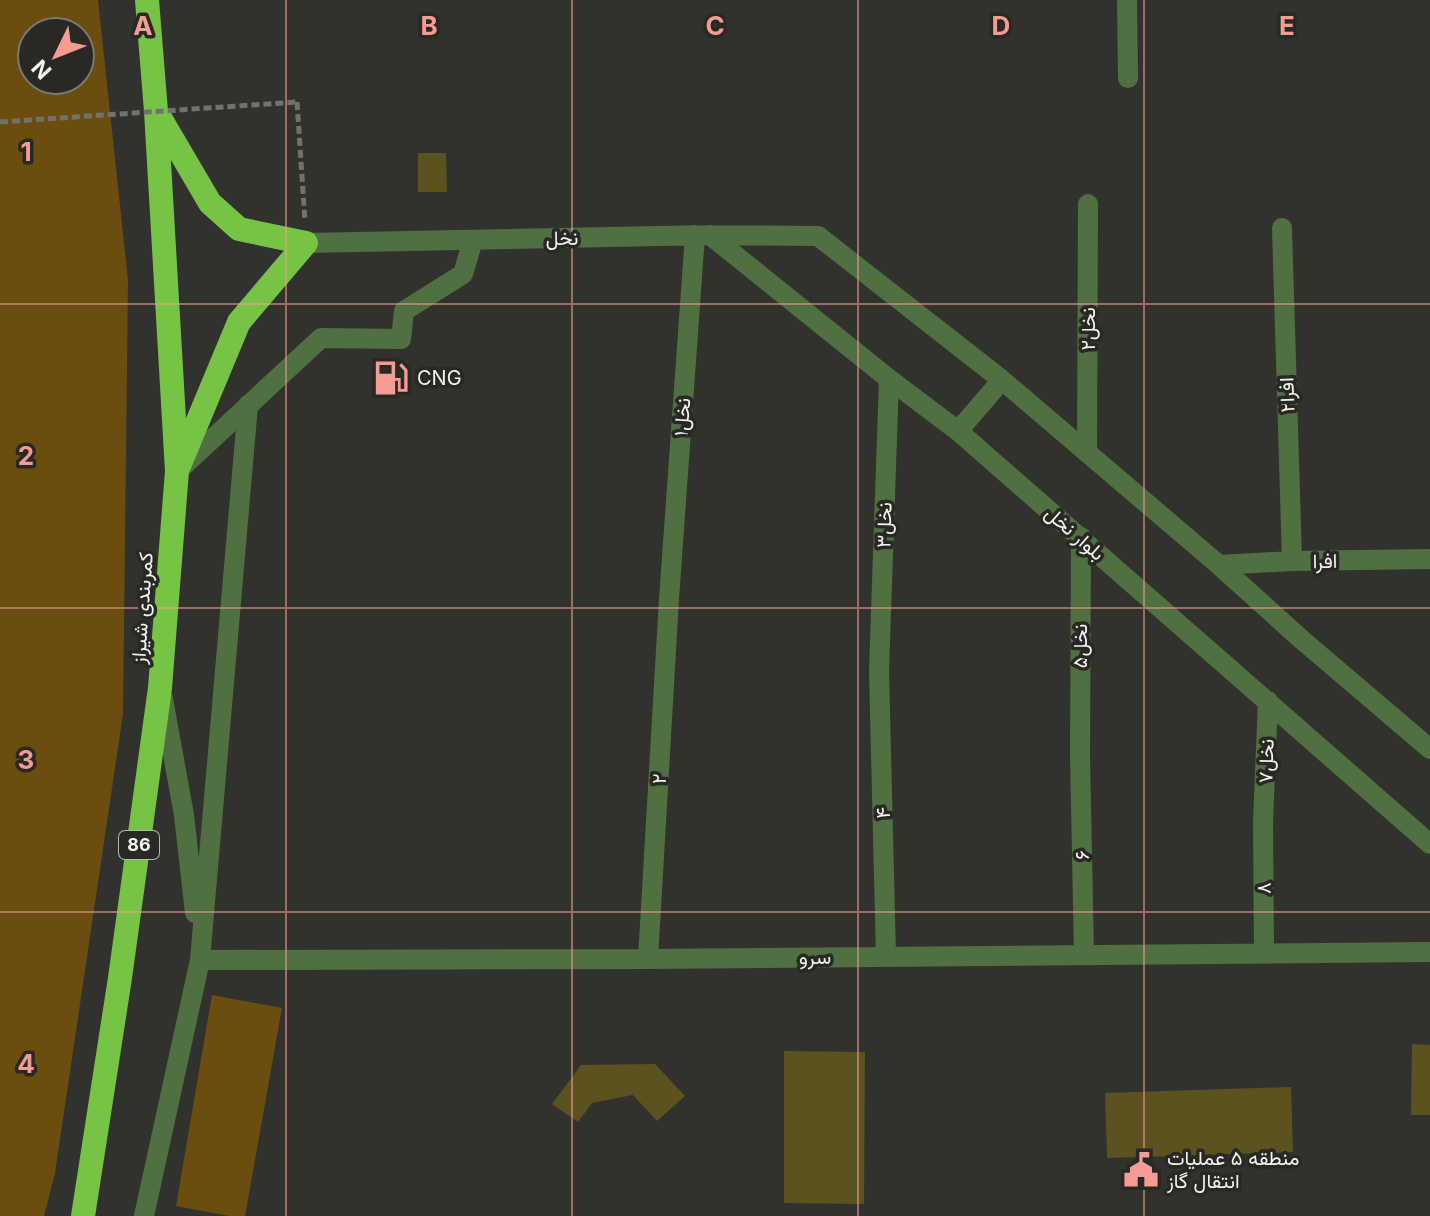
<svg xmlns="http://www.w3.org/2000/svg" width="1430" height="1216" font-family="Inter,Vazirmatn,sans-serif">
<rect width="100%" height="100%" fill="#31322e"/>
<path fill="#6b4d0f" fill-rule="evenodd" d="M0,0H98L128,280L123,714L55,1173L44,1216H0ZM80,32V80H32V32Z
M212,995L282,1008L245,1216H229L176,1206Z"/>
<path fill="#5b5220" d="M418,153H446L447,192H418Z
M1412,1044L1430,1045V1115H1411Z
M784,1051L865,1052L864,1204L784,1203Z
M655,1064L685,1096L657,1121L633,1095L592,1103L578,1122L552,1104L581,1065Z
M1291,1087L1293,1152L1107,1158L1105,1093Z"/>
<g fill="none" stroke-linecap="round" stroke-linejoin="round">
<path stroke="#71726e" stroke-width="5" stroke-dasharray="8 4" stroke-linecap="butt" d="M297,102L305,221"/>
<path stroke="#517041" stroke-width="20" d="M1127,0L1128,78
M1282,228L1292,561
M710,235L889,379L958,431L1430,844
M306,243L710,235L818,236L1002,380L1219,565L1301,639L1430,749
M958,431L1002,380
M1087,453L1088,204
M180,469L321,338L401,339L404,311L463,274L473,240
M1081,537L1080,755L1084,955
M1219,565L1292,561L1430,559
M163,699L184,815L195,913
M1264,953L1263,822L1268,701
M886,956L879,671L889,379
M648,959L669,599L695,235
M200,960L648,959L1430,952
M144,1216L200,960L248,405"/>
<path stroke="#76c346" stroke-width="24" d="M159,116L210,203L239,229L306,243L239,322L179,466
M83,1216L120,978L160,688L177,471L156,111L147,0"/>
<path stroke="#71726e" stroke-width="5" stroke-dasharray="8 4" stroke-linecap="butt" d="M0,122L297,102"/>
</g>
<path fill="none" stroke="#f59c92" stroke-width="2" stroke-opacity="0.55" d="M286,0V1216M572,0V1216M858,0V1216M1144,0V1216M0,304H1430M0,608H1430M0,912H1430"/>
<defs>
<g id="fuel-bare" transform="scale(2.76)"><path d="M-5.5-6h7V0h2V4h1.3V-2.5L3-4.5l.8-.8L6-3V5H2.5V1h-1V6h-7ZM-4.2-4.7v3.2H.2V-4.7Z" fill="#f59c92" stroke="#282924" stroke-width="2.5" paint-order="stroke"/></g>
<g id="civic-bare" transform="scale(2.76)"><path d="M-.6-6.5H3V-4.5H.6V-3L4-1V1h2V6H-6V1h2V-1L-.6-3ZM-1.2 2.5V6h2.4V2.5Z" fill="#f59c92" stroke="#282924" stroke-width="2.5" paint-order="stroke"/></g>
</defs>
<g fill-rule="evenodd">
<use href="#fuel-bare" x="391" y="378"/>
<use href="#civic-bare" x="1141" y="1170"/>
</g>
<g text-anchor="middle" stroke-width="7" stroke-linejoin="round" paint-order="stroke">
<rect fill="#282924" stroke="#b5b6b2" stroke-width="2" x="119" y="831" width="40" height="28" rx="6"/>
<g font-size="18" font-weight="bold" fill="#f2f2ef">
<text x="139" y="851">86</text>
</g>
<g font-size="20" fill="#f2f2ef" stroke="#282924">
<text transform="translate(562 238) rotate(-1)" y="7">نخل</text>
<text transform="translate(1088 329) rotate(-90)" y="7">نخل۲</text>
<text transform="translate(1287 395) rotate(-92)" y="7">۲افرا</text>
<text transform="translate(682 417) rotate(-86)" y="7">نخل۱</text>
<text transform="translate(884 525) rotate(-88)" y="7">نخل۳</text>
<text transform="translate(1075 533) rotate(41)" y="7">بلوار نخل</text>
<text transform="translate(1325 561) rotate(-1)" y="7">افرا</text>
<text transform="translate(142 608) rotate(-86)" y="7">کمربندی شیراز</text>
<text transform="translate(1080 646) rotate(-90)" y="7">نخل۵</text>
<text transform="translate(1266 761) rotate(-88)" y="7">نخل۷</text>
<text transform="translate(659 779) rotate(-87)" y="7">۲</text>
<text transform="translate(883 813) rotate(-91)" y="7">۴</text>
<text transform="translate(1082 855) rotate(-91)" y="7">۶</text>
<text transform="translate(1264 888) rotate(-90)" y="7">۸</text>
<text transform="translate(815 957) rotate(-1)" y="7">سرو</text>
</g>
<g font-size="20" fill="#f2f2ef" stroke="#282924" text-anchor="start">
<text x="417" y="385">CNG</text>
<text x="1167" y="1165">منطقه ۵ عملیات<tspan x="1167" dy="23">انتقال گاز</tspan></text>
</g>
</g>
<g font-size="26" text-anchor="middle" font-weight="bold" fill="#f59c92" stroke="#282924" stroke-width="7" stroke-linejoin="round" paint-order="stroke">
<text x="143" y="35">A</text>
<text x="429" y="35">B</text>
<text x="715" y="35">C</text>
<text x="1001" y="35">D</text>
<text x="1287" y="35">E</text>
<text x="26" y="161">1</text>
<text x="26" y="465">2</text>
<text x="26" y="769">3</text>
<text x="26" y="1073">4</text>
</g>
<g transform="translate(56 56) rotate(227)"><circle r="38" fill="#282924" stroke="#797975" stroke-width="2"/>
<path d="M0-6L14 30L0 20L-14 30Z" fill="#f59c92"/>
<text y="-12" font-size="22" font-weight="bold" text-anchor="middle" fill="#f2f2ef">N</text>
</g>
</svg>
